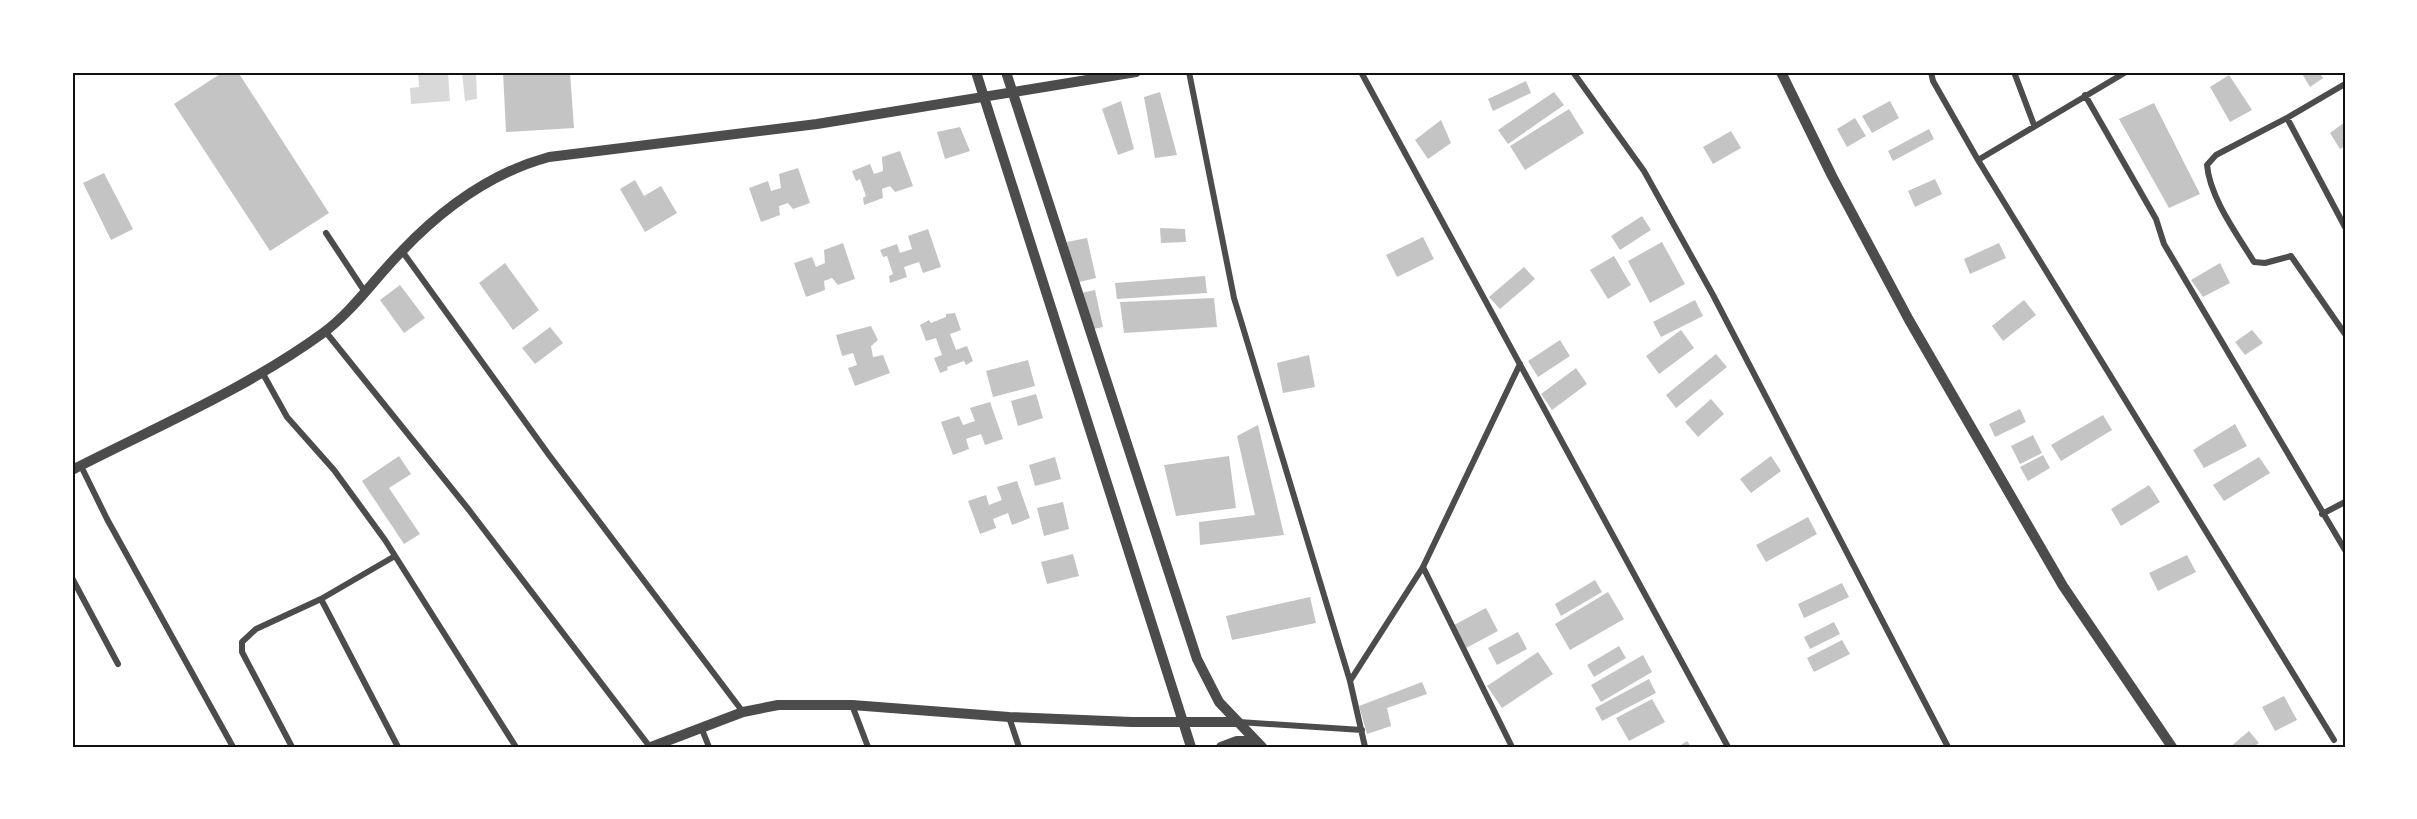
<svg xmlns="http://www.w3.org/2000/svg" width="2417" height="819" font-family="'PT Sans',sans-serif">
<rect width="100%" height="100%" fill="#fff"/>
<path fill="#d9d9d9" d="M418,72H448L450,101L411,104L410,88L419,87Z
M462,72H476L477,99L465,101Z"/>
<path fill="#c4c4c4" d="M223,72H238L329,213L270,251L174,104Z
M503,72H570L574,128L506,132Z
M2301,72H2319L2323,78L2310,87Z
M2229,75L2252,110L2230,122L2210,87Z
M1526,81L1531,93L1493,111L1488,99Z
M1160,92L1177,155L1155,158L1144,97Z
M1554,92L1564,105L1508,144L1498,130Z
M1121,101L1134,149L1118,155L1102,109Z
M1890,101L1899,118L1872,133L1862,116Z
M2154,103L2200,194L2169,208L2119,119Z
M1569,109L1584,133L1525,170L1510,146Z
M1855,118L1866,136L1847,147L1837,129Z
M1441,120L1451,143L1428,159L1415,140Z
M2345,122V146L2340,149L2330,133Z
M960,127L970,151L945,159L937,132Z
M1929,129L1934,139L1893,161L1888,151Z
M1731,131L1741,148L1713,164L1703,147Z
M900,151L913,186L895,192L890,186L882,189L883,198L864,205L863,198L866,196L860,179L856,181L852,171L870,164L874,174L883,171L882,157Z
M798,168L810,203L793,209L788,203L779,206L780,215L761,222L749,188L768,181L771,191L781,188L779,174Z
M104,173L133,229L111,240L83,183Z
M1935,179L1942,194L1915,207L1908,191Z
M635,180L644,196L661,186L677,213L645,232L620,189Z
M1642,216L1651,230L1620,250L1611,236Z
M1160,228L1185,229L1186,242L1161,243Z
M928,229L941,267L923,273L919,262L904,267L907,277L890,283L889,276L893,274L887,256L883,257L880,250L897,244L900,253L912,249L908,236Z
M1423,237L1434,259L1397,277L1386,255Z
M1087,238L1096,278L1075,283L1067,242Z
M1662,242L1685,284L1650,303L1628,261Z
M843,243L855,279L838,285L832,278L824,281L825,290L806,297L794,263L812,257L816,267L825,263L824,250Z
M1999,243L2006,258L1970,274L1964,259Z
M1614,256L1631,285L1608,299L1590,270Z
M505,263L539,310L513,330L479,283Z
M2220,263L2230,283L2203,297L2191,280Z
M1524,267L1535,279L1500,309L1489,297Z
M1205,276L1207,293L1117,299L1115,283Z
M400,285L425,318L404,333L380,300Z
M1095,290L1103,327L1090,330L1081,293Z
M1214,298L1217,327L1124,333L1120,302Z
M1695,300L1703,316L1661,337L1653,322Z
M2024,300L2036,315L2003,341L1992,326Z
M955,313L961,330L950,334L956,350L967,346L973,361L966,365L964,361L947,367L948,370L940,373L934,358L942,355L936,338L926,341L920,325L929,320L931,323L946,317V314Z
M871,326L878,340L871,346L873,357L883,355L890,373L855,386L848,368L857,365L853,353L842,356L836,335Z
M550,327L563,343L535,364L522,348Z
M1681,330L1694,348L1659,374L1646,356Z
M2252,330L2263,343L2245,355L2235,342Z
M1560,340L1570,356L1538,377L1528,361Z
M1716,354L1727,367L1676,408L1666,395Z
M1309,355L1315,387L1283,393L1277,363Z
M1028,360L1035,386L993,397L986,371Z
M1576,368L1587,384L1552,410L1541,394Z
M1036,394L1043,418L1018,426L1011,401Z
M1711,399L1724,414L1698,437L1685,422Z
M990,402L1003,439L985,445L981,434L966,439L969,449L953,455L941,422L959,416L963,425L975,421L970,408Z
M2020,409L2026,422L1995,437L1989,424Z
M2103,415L2112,430L2061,461L2051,445Z
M2235,424L2247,446L2204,468L2193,450Z
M1258,425L1284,535L1200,545L1199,522L1255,515L1237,436Z
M2033,435L2042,453L2020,464L2011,446Z
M2043,455L2050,468L2028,481L2020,467Z
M399,456L411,474L389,488L420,534L404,544L362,481Z
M1229,456L1236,508L1176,516L1164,465Z
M1771,456L1781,471L1751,493L1740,479Z
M1055,457L1061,479L1035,486L1029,465Z
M2259,457L2270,473L2224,501L2213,485Z
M1017,481L1030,518L1012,525L1008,513L993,519L996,528L980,534L968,501L986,495L989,505L1002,500L997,487Z
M2149,485L2160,502L2121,526L2111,509Z
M1063,502L1069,529L1044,536L1037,508Z
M1808,517L1817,534L1766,562L1756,545Z
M1073,554L1079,576L1047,584L1041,562Z
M2187,555L2196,572L2158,591L2149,573Z
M1595,580L1602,592L1561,616L1555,604Z
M1842,583L1849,597L1804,618L1798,604Z
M1608,592L1624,619L1570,650L1555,624Z
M1310,597L1316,623L1232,640L1226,616Z
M1486,608L1498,631L1466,648L1454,625Z
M1834,622L1840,634L1810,649L1804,637Z
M1518,632L1527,649L1497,665L1488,648Z
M1842,640L1850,654L1814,672L1807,658Z
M1619,646L1626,658L1594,677L1587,665Z
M1538,652L1553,674L1502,708L1487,686Z
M1643,655L1652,672L1601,702L1591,685Z
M1649,679L1656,693L1602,721L1595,708Z
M1422,682L1427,694L1387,708L1391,726L1367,734L1359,706Z
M2284,696L2297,720L2275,731L2262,707Z
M1652,699L1665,722L1629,741L1616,718Z
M2249,731L2259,743L2253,747H2230Z
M1687,741L1691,747H1678Z"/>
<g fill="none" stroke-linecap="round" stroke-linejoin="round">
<path stroke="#4c4c4c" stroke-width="6" d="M1189,72L1234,298L1350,681L1365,747
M1361,72L1728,747
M1573,72L1644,171L1713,295L1948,747
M1931,72L1933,81L1978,160L2334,740
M2014,72L2034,125
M2345,84L2287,118L2216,155L2207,165C2210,198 2237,234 2254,262L2265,263L2291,256L2345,334
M2085,95L2156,219L2164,244L2345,550
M2287,118L2345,227
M1978,160L2126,72
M326,233L365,292
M402,251L549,455L743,712
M325,331L469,510L650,747
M262,372L287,417L334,470L385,540L516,747
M81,466L107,519L233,747
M2322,514L2345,502
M1423,567L1512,747
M72,578L118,664
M321,599L398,747
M1350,681L1423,567L1520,364
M852,705L868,747
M1009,717L1019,747
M1239,722L1362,730
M701,727L709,747
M292,747L242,652V642L256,629L321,599L395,556"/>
<path stroke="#4c4c4c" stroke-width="10" d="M976,72L1191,747
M1006,72L1197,659L1219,702L1262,747
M1781,72L1832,176L1909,320L2063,586L2172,747
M72,470C156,427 246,389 323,333C353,311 375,278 402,251C443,208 490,173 549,157L817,124L1136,72
M651,747L743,712L778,705H852L1009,717L1132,722H1237
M1221,747L1237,741H1256"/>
</g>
<rect width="2417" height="819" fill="none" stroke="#ffffff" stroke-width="147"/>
<rect x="74" y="74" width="2270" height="672" fill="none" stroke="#111" stroke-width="2"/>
</svg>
